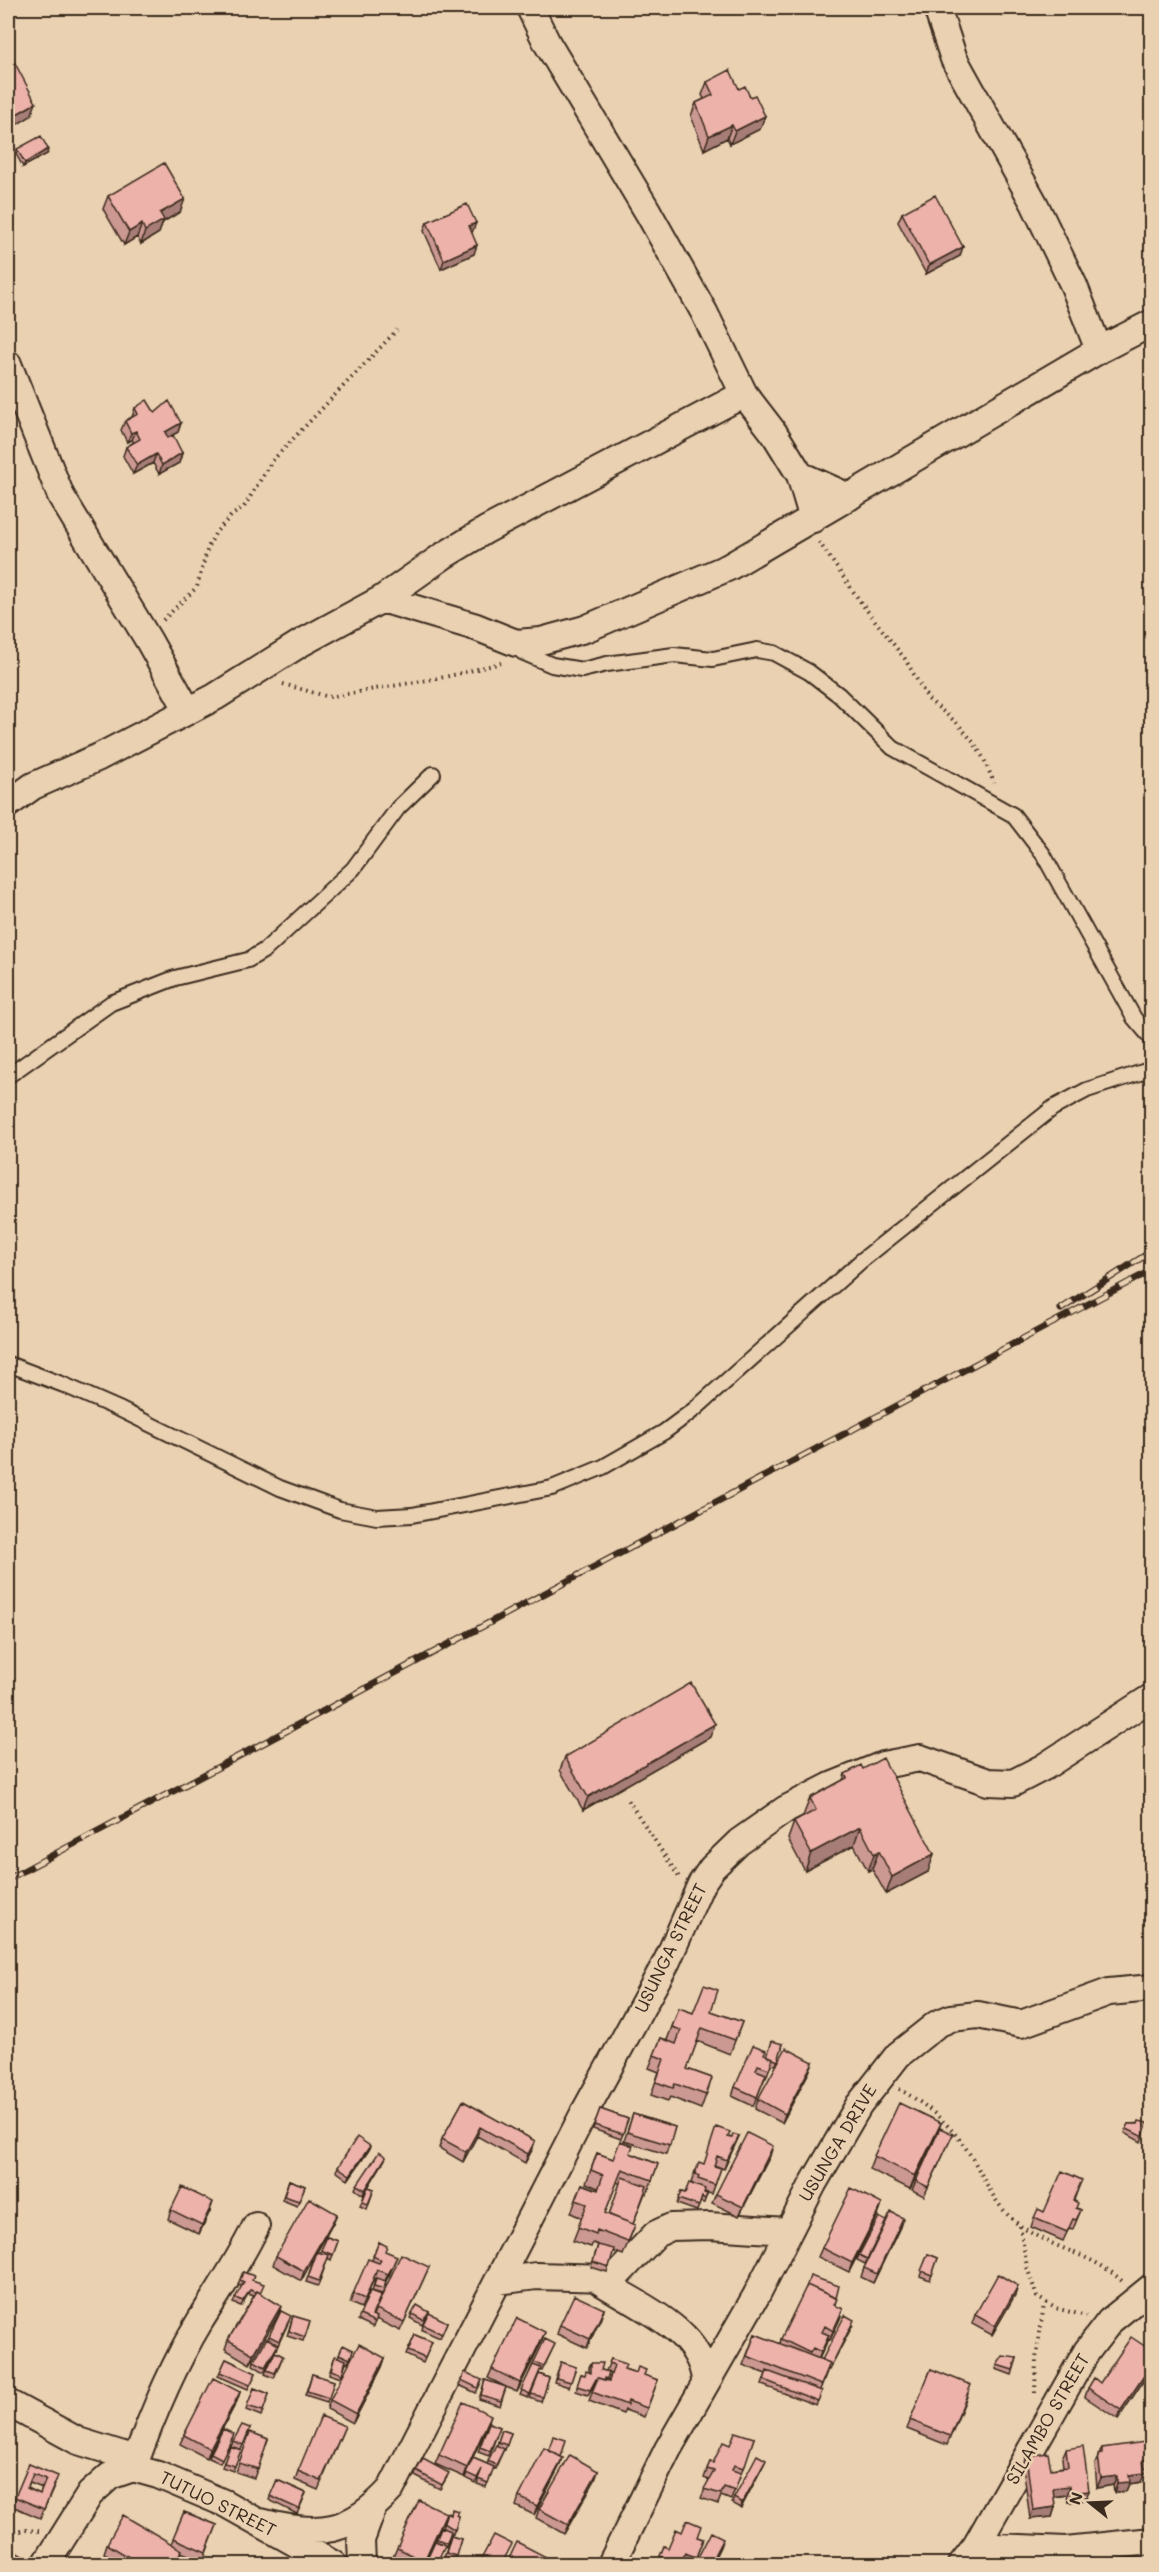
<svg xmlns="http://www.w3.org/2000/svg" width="1159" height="2572" font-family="Mali,sans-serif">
<rect width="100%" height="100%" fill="#ead1b2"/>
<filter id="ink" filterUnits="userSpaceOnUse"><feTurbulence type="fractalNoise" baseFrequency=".0167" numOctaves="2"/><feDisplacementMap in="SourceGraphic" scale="12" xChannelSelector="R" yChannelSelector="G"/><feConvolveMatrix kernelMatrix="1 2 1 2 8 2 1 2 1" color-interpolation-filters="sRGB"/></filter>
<g filter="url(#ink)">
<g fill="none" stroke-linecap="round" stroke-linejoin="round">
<g stroke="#3b2a1e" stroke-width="18">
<path id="service" d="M522,652L552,665L582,670L607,664L674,655L713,659L757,650L774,653L809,672L839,695L893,748L1013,815L1043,854L1134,1018L1152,1039
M8,1076L111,1003L175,978L248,960L265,950L353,869L398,808L433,774
M8,1364L64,1385L121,1410L280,1488L340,1510L377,1517L412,1515L552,1488L603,1467L664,1432L695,1409L861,1261L1053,1108L1087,1090L1152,1069"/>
</g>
<g stroke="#3b2a1e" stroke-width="30">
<path id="minor" d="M530,8L547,43L648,212L704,312L744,394L774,433L800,475L813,519
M937,8L954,59L1034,203L1074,286L1099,350
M8,364L61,496L149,641L188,711
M800,475L849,497
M382,599L476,627L516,643L541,641L585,629L729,567L1099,350L1152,323
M8,804L33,786L99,757L215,697L301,643L382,599L443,556L486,530L744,394
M598,2280C636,2305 700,2329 705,2380
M498,2281L536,2276L607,2278L619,2273L656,2234L671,2227L709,2226L788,2231
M8,2403L78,2441L136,2459
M133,2468C151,2418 172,2367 200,2321C220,2289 239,2261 256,2226
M261,2522C319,2537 350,2534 391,2489L584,2113L667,1961L701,1884L712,1868L739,1842L786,1809L831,1786L883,1765L920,1758L988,1782L1013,1783L1044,1767L1152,1697
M976,2546L1066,2550L1152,2541
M46,2564L90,2494L110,2476L133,2468L158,2475L224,2503L333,2564
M362,2564L361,2540L372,2510
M611,2564L668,2449L756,2296L813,2184L859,2105L898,2055L937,2024L951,2018L978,2015L1021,2024L1109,1992L1152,1988
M962,2564L976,2546L1087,2351L1110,2321L1152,2287"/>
</g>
<path stroke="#3b2a1e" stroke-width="4" stroke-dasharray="1.5 4.5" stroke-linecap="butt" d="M819,542L862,604L905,659L928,699L957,723L974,743L984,759L994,783
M163,620L197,587L208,547L216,532L231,516L244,507L272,461L397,330
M283,684L329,697L445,677L501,663
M628,1800L679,1877
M899,2089C926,2104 950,2124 967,2150C983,2173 991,2200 1012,2219C1045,2249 1091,2251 1123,2282
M1020,2226L1027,2267L1037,2297L1055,2308L1086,2316
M1035,2393L1036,2359L1044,2304
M8,2534L24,2530L39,2531"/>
<use href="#service" stroke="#ead1b2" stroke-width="14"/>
<use href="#minor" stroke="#ead1b2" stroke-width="26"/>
<g stroke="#3b2a1e" stroke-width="7">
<path id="rail" d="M1061,1309L1152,1251
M8,1879L1152,1270"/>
</g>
<use href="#rail" stroke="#ead1b2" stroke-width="4.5" stroke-dasharray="14" stroke-linecap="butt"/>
</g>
<path fill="#cc9992" stroke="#3b2a1e" stroke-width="1.5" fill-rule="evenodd" d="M996,8H1015L1002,16Z
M707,82L739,89L750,97L765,116L760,129L730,144L727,138L704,150L691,116L696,103L704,99L702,95Z
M17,149L47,154L23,167L16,154Z
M108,196L180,212L163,222L159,233L141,244L137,237L124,245L103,209Z
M902,213L960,256L926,274L898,222Z
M427,222L472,233L474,254L441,269L424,231Z
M135,408L155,413L181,423L178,432L171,436L182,453L179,463L159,474L153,463L133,474L123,456L126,447L134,442L132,440L127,442L121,430L125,421L132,417Z
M710,1737L583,1810L560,1770L565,1757Z
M845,1774L928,1872L886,1894L872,1869L868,1871L854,1845L805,1871L788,1839L794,1822L804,1817L803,1816L810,1798L843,1780Z
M679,2008L693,2013L711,2011L742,2022L730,2054L697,2041L687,2069L712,2078L701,2109L670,2097L668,2101L651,2095L659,2072L649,2068L661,2038L667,2040Z
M783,2044L776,2065L771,2064L766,2078H765L753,2106L732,2096L735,2087L764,2054L767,2056Z
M813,2062L809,2072L782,2123L755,2109L758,2099Z
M463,2101L535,2141L532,2150L525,2163L477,2136L463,2162L439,2148L442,2139Z
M600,2109L628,2119L621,2139L593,2129Z
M633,2114L675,2127L666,2154L624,2141Z
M941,2123L936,2136L910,2189L869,2169L874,2156Z
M1147,2123L1141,2142L1125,2133L1128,2124Z
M953,2134L924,2196L912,2190L916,2181Z
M739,2136L724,2169L714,2165L721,2168L712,2194L704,2192V2193L707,2194L704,2203L700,2202L697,2211L677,2204L681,2192L685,2193L696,2186L691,2183L695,2171L704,2164L728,2137L732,2138Z
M369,2150L348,2180L336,2171L338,2167Z
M597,2153L613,2159L630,2153L658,2164L647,2194L645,2193L633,2224L635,2225L623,2255L613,2251L607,2272L591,2267L598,2245L593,2243L591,2247L573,2241L582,2218L571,2213L582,2184L598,2190V2188L586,2183ZM617,2182L620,2184L609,2215L605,2213Z
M770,2156L739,2216L712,2203L716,2194Z
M386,2157L384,2161L368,2187L374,2189L367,2209L360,2206L367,2188L363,2195L355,2189L357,2185Z
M289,2180L305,2186L297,2206L282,2200Z
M1078,2189L1074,2200L1076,2208L1081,2210L1073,2229L1069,2228L1063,2241L1031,2227L1034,2218Z
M882,2204L879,2213L849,2272L818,2257L822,2248Z
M171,2210L210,2211L199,2234L168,2219Z
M333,2223L317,2252L320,2253L327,2237L338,2241L331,2260L328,2258L318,2286L306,2282L316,2253L301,2281L273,2265L276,2256Z
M884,2226L865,2264L857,2260L859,2255Z
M900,2227L873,2283L861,2277L864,2268Z
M379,2242L385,2251L390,2274L386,2281L383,2293L429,2267L400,2331L376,2319L373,2327L358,2320L370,2291L373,2315L382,2294L372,2291L375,2280L374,2279L361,2308L350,2303L353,2294L372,2260Z
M928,2254L938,2258L930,2280L920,2276Z
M243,2272L252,2280L260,2294L281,2306L278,2315L250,2364L225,2349L228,2340L254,2296L248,2294L241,2306L233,2303L242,2286L238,2285Z
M1018,2286L1015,2295L992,2335L972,2324L975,2315Z
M836,2298L835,2306L843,2309L830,2340L828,2339L819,2359L822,2360L853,2325L829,2370L828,2369L820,2390L822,2391L816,2405L762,2385L766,2374L743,2365L755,2334L780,2344L781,2339Z
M604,2309L587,2348L557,2334L560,2325Z
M281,2311L289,2321L275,2352L283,2356L274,2378L265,2374L274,2353L264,2372L253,2365L254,2361L268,2339Z
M429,2312L422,2325L410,2318L412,2314Z
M293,2316L310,2321L303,2341L287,2336Z
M447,2322L440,2338L422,2330L423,2325Z
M415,2335L432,2342L423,2363L406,2355Z
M542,2341L517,2392L506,2387L500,2406L479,2399L485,2380L506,2387L488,2378L492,2369Z
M555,2344L542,2371L540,2370L528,2398L520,2395L534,2362Z
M353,2350L348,2363L346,2362L341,2378L329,2374L335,2356L338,2357L339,2354Z
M1152,2351V2368L1118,2419L1085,2397L1088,2388L1100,2383Z
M385,2358L382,2367L353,2423L327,2409L330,2400Z
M1017,2358L1012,2375L996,2369L997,2365Z
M226,2359L256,2373L248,2389L218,2376Z
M611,2359L624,2369L658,2380L644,2417L625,2410L623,2414L589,2401L595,2384V2383L588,2395L576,2391L581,2374L585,2375L589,2372V2367L591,2363L601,2370L606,2371ZM609,2373L611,2374L608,2381H606Z
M561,2362L576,2367L569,2387L554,2382Z
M931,2369L968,2394L947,2445L907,2429Z
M312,2374L334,2381L327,2402L305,2395Z
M539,2374L549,2378L541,2402L530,2398Z
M461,2380H482L476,2393L459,2385Z
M254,2388L269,2394L261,2416L246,2410Z
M240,2392L237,2401L207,2458L180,2444L184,2435Z
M489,2423L500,2427L489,2456L478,2452Z
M488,2424L464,2477L435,2464L439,2455Z
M345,2426L318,2490L295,2480L298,2471Z
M250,2428L241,2450L231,2446L233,2441Z
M502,2430L511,2433L505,2450L504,2449L495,2469L493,2468L486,2487L477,2484L480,2474L475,2483L465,2478L473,2458L487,2464L497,2445Z
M250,2432L268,2439L254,2478L236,2472Z
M754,2438L731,2500L721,2496L718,2504L701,2498L709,2480L704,2478L710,2462L713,2463L730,2445Z
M232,2439L220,2463L209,2458L211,2453Z
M230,2446L241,2450L233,2471L222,2467Z
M1102,2448L1144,2469L1141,2482L1129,2484L1126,2491L1114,2493L1113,2485L1097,2488L1095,2464Z
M1066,2449L1085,2500L1068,2502L1067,2495L1054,2497L1055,2507L1052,2517L1030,2519L1023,2465L1026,2456L1051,2469L1063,2467L1062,2458Z
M561,2457L563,2458L559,2467L534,2515L516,2506L519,2497Z
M29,2464L55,2485L40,2518L12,2506ZM30,2483L42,2488L40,2494L28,2488Z
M764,2464L741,2508L732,2503L734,2498Z
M416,2471L447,2477L440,2489L415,2476Z
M598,2471L595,2480L564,2534L536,2518L539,2509Z
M277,2480L306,2493L297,2514L269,2500Z
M184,2512L217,2525L203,2561L181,2552L175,2565H124L104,2553L107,2544H171Z
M446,2513L423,2565H409L393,2557L397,2548Z
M447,2513L459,2516L453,2534L451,2533L446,2547L436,2541L441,2527L445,2528L443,2527Z
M451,2536L461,2539L454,2560L444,2558Z
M697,2537L703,2539L693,2565H689L682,2562L681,2565H657L664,2546L668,2548Z"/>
<path fill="#a67d77" stroke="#3b2a1e" stroke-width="1.5" d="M1005,8H1015L1002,16Z
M36,103L31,116L8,130V119Z
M765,116L760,129L730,144L735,131Z
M732,125L727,138L704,150L709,136Z
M48,149L47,154L23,167L25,163Z
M185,199L180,212L163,222L159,233L141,244L145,231L160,213Z
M476,223L472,233L466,235L469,226Z
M142,224L137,237L124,245L129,232Z
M477,245L474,254L441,269L444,260Z
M963,247L960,256L926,274L929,265Z
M181,423L178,432L162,441L165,432Z
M136,431L132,440L127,442L131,433Z
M182,453L179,463L159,474L162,465Z
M156,454L153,463L133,474L137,465Z
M715,1724L710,1737L583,1810L588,1797Z
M860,1827L854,1845L805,1871L811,1853Z
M879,1851L872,1869L868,1871L874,1854Z
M934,1854L928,1872L886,1894L892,1877Z
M813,2062L809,2072L782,2123L785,2114Z
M941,2123L936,2136L910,2189L915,2176Z
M480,2127L477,2136L463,2162L466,2152Z
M739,2136L735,2145L724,2169L727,2160Z
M535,2141L532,2150L525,2163L528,2154Z
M370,2146L369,2150L348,2180L350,2175Z
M773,2146L770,2156L739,2216L743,2207Z
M386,2157L384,2161L363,2195L365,2190Z
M213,2202L210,2211L199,2234L202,2225Z
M882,2204L879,2213L849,2272L852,2263Z
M337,2214L333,2223L301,2281L304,2271Z
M903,2218L900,2227L873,2283L877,2274Z
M397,2256L390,2274L384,2283L388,2274Z
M1018,2286L1015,2295L992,2335L995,2326Z
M281,2306L278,2315L250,2364L253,2354Z
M604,2309L601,2318L587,2348L590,2339Z
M843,2309L840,2319L830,2340L833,2331Z
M545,2332L542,2341L517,2392L520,2383Z
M829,2335L826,2344L818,2361L821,2352Z
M385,2358L382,2367L353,2423L356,2414Z
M1152,2364V2368L1118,2419L1121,2410Z
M240,2392L237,2401L207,2458L210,2449Z
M491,2415L488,2424L464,2477L467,2468Z
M563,2458L559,2467L534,2515L537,2506Z
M1152,2459V2468L1140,2469L1143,2460Z
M766,2460L764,2464L741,2508L742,2503Z
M598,2471L595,2480L564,2534L568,2525Z
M1145,2473L1141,2482L1129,2484L1126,2491L1114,2493L1117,2483L1129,2475Z
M1117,2476L1113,2485L1097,2488L1101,2478Z
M1070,2486L1067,2495L1050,2497L1053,2488Z
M1089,2491L1085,2500L1068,2502L1071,2493Z
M1055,2507L1052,2517L1030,2519L1033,2510Z
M446,2513L443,2522L423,2565Z
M723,2538L720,2547L711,2565H709Z
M182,2550L175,2565H173Z"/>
<path fill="#edb2aa" stroke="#3b2a1e" stroke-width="1.5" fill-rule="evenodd" d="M8,50L36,103L8,119Z
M730,70L739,89L745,86L750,97L755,95L765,116L735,131L732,125L709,136L696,103L713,95L707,82Z
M41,136L48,149L25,163L17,149Z
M164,163L185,199L160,213L164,220L145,231L142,224L129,232L108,196Z
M935,195L963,247L929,265L902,213Z
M467,204L476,223L469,226L477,245L444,260L427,222Z
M147,400L155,413L169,401L181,423L165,432L168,438L173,435L182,453L162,465L156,454L137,465L126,447L140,439L136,431L131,433L125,421L138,414L135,408Z
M691,1683L715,1724L588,1797L565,1757Z
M883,1758L934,1854L892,1877L879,1851L874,1854L860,1827L811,1853L794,1822L816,1810L810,1798L847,1778L845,1774L861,1765L863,1769Z
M704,1985L718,1990L711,2011L742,2022L735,2040L702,2028L687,2069L712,2078L706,2095L675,2084L673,2088L656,2082L664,2059L654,2055L661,2038L676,2044L681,2030L672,2027L679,2008L693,2013Z
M772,2041L783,2044L778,2061L773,2059V2058L767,2056Z
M753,2045L766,2050L764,2054L773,2058L769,2069L758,2065L756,2070L766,2074L757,2097L735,2087Z
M786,2048L813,2062L785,2114L758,2099Z
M463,2101L535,2141L528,2154L480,2127L466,2152L442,2139Z
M899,2103L941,2123L915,2176L874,2156Z
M600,2109L628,2119L623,2134L594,2125Z
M633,2114L675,2127L670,2145L627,2132Z
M1139,2121L1147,2123L1143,2137L1127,2129L1128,2124H1138Z
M716,2127L730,2132L728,2137L732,2138L733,2134L739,2136L727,2160L717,2156L714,2166L721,2168L715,2185L698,2179L699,2176L695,2174L699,2162L704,2164Z
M940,2128L953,2134L928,2187L916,2181Z
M747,2133L773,2146L743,2207L716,2194Z
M357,2137L370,2146L350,2175L338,2167Z
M620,2141L633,2146L630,2153L658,2164L652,2180L622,2169L605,2213L635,2225L628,2242L597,2230L596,2234L578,2227L587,2204L576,2200L582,2184L598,2190L603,2175L591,2170L597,2153L613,2159Z
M379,2152L386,2157L365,2190L357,2185Z
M1062,2171L1082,2180L1073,2200L1078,2203L1076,2208L1081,2210L1076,2220L1073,2219L1067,2232L1034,2218L1038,2209L1044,2212Z
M622,2177L647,2186L633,2224L609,2215Z
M289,2180L305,2186L299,2201L284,2196Z
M689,2183L705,2189L704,2193L707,2194L705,2199L702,2197L699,2206L678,2199L681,2192L685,2193Z
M182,2187L213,2202L202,2225L171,2210Z
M368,2187L374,2189L368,2204L362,2202Z
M851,2188L882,2204L852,2263L822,2248Z
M309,2198L337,2214L304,2271L276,2256Z
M891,2212L903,2218L877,2274L864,2268Z
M879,2217L886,2221L867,2259L859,2255Z
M327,2237L338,2241L333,2255L321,2250Z
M379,2242L387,2246L385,2251L397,2256L393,2265L388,2274L377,2270L365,2299L353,2294L368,2259L379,2263L381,2260L373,2256Z
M598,2245L614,2249L609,2267L593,2262Z
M317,2252L329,2255L319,2281L308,2277Z
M401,2254L429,2267L404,2322L376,2309Z
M928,2254L938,2258L932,2275L921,2271Z
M243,2272L254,2276L252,2280L264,2284L260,2293L257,2291L256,2292L250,2290L243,2301L235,2298L244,2282L240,2280Z
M998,2274L1018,2286L995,2326L975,2315Z
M810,2276L839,2286L836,2298L807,2285L806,2288Z
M376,2278L386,2281L384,2289L374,2286Z
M807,2285L837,2299L834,2305L843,2309L833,2331L825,2326L822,2332L829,2335L821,2352L813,2348L810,2353L781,2339Z
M257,2291L281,2306L253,2354L228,2340Z
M370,2291L381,2295L372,2315L377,2317L375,2322L360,2315Z
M574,2295L604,2309L590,2339L560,2325Z
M417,2305L429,2312L423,2320L412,2314Z
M281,2311L291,2316L279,2341L269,2336Z
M429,2313L447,2322L442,2334L423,2325Z
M845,2315L854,2320L831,2366L830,2365V2363L822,2360Z
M293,2316L310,2321L305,2337L289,2331Z
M517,2318L545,2332L520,2383L492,2369Z
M755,2334L830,2363L821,2385L747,2356Z
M415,2335L432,2342L425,2358L408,2351Z
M1131,2337L1152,2351V2364L1121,2410L1088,2388L1094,2378L1100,2383Z
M267,2338L278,2345L265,2367L254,2361Z
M545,2339L555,2344L544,2366L534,2362Z
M359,2344L385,2358L356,2414L330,2400Z
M343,2345L353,2350L350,2359L339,2354Z
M275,2352L283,2356L275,2373L267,2370Z
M335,2356L346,2360L342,2374L331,2370Z
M1003,2356L1017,2358L1013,2370L997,2365Z
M226,2359L256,2373L250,2385L220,2372Z
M611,2359L626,2364L624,2369L636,2373L638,2367L646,2370L644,2375L658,2380L647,2408L628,2401L627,2405L592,2392L598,2378L609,2381L614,2365L609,2363Z
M561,2362L576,2367L571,2382L556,2378Z
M591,2363H603L601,2370L609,2372L607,2379L605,2378L604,2380L598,2378L597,2379H596L590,2390L577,2386L581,2374L585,2375L586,2371L591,2373Z
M533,2365L541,2368L530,2394L521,2390Z
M931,2369L971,2385L950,2436L910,2420Z
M767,2371L822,2391L818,2401L764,2380Z
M465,2372L482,2380L478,2388L461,2380Z
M312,2374L334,2381L329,2398L307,2391Z
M539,2374L549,2378L543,2397L531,2394Z
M213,2378L240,2392L210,2449L184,2435Z
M485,2380L506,2387L501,2401L481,2395Z
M254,2388L269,2394L263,2411L247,2406Z
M463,2402L491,2415L467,2468L439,2455Z
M321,2416L345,2426L321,2481L298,2471Z
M489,2423L500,2427L490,2451L480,2447Z
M242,2425L250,2428L243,2445L233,2441Z
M223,2429L234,2434L222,2459L211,2453Z
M502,2430L511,2433L507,2445L498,2442Z
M250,2432L268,2439L258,2469L239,2463Z
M735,2432L754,2438L744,2468L734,2465L732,2470L741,2473L735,2491L724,2487L721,2494L704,2489L714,2471L707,2469L710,2462L713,2463L723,2442L730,2445Z
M553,2436L566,2440L561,2457L549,2450Z
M1152,2441V2459L1143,2460L1145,2473L1129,2475L1130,2482L1117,2483V2476L1101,2478L1098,2455L1102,2454V2448Z
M496,2445L504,2449L496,2465L488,2461Z
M230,2446L241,2450L235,2466L224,2463Z
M1083,2446L1089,2491L1071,2493L1070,2486L1053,2488L1055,2507L1033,2510L1026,2456L1048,2453L1051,2469L1068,2467L1066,2449Z
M544,2448L563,2458L537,2506L519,2497Z
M570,2455L598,2471L568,2525L539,2509Z
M757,2455L766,2460L742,2503L734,2498Z
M473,2458L494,2467L488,2483L478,2479L482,2469L477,2478L466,2473Z
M423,2459L449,2473L442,2485L416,2471Z
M29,2464L58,2476L44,2509L15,2497ZM33,2474L46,2479L40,2494L27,2488Z
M277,2480L306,2493L299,2509L270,2496Z
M419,2500L446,2513L424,2561L397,2548Z
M452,2509L458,2511L456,2515L459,2516L455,2530L444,2523L447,2513L451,2515Z
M184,2512L217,2525L206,2552L173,2538Z
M123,2515L182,2550L173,2565H142L107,2544Z
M687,2520L701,2526L697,2537L703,2539L696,2557L685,2553L681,2565H667L669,2559L660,2556L664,2546L668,2548L676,2529L682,2532Z
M441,2527L451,2531L447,2543L437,2539Z
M711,2532L723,2538L709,2565H694Z
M494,2535L512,2544L501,2565H478Z
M451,2536L461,2539L456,2556L446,2553Z
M435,2541L445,2545L436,2565H424Z
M517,2542L548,2558L545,2565H506Z
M8,2549L28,2558L25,2565H8Z
M441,2557L453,2561L451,2565H438Z
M104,2558L115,2565H101Z"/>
</g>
<g text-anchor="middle" stroke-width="5" stroke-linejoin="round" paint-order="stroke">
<g font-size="18" fill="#3b2a1e" stroke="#ead1b2">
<text transform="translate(671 1948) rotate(-64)" y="6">USUNGA STREET</text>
<text transform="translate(838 2143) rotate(-59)" y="6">USUNGA DRIVE</text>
<text transform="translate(1048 2419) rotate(-60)" y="6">SILAMBO STREET</text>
<text transform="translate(218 2504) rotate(26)" y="6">TUTUO STREET</text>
</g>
</g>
<rect width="1159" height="2572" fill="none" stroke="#ead1b2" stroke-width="30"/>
<rect x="15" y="15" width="1129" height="2542" fill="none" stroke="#3b2a1e" stroke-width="2" filter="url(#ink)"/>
<g transform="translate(1090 2503) rotate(288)" stroke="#ead1b2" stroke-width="4.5" paint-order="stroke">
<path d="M0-4.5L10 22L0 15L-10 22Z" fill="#3b2a1e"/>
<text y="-9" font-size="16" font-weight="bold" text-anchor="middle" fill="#3b2a1e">N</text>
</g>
</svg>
